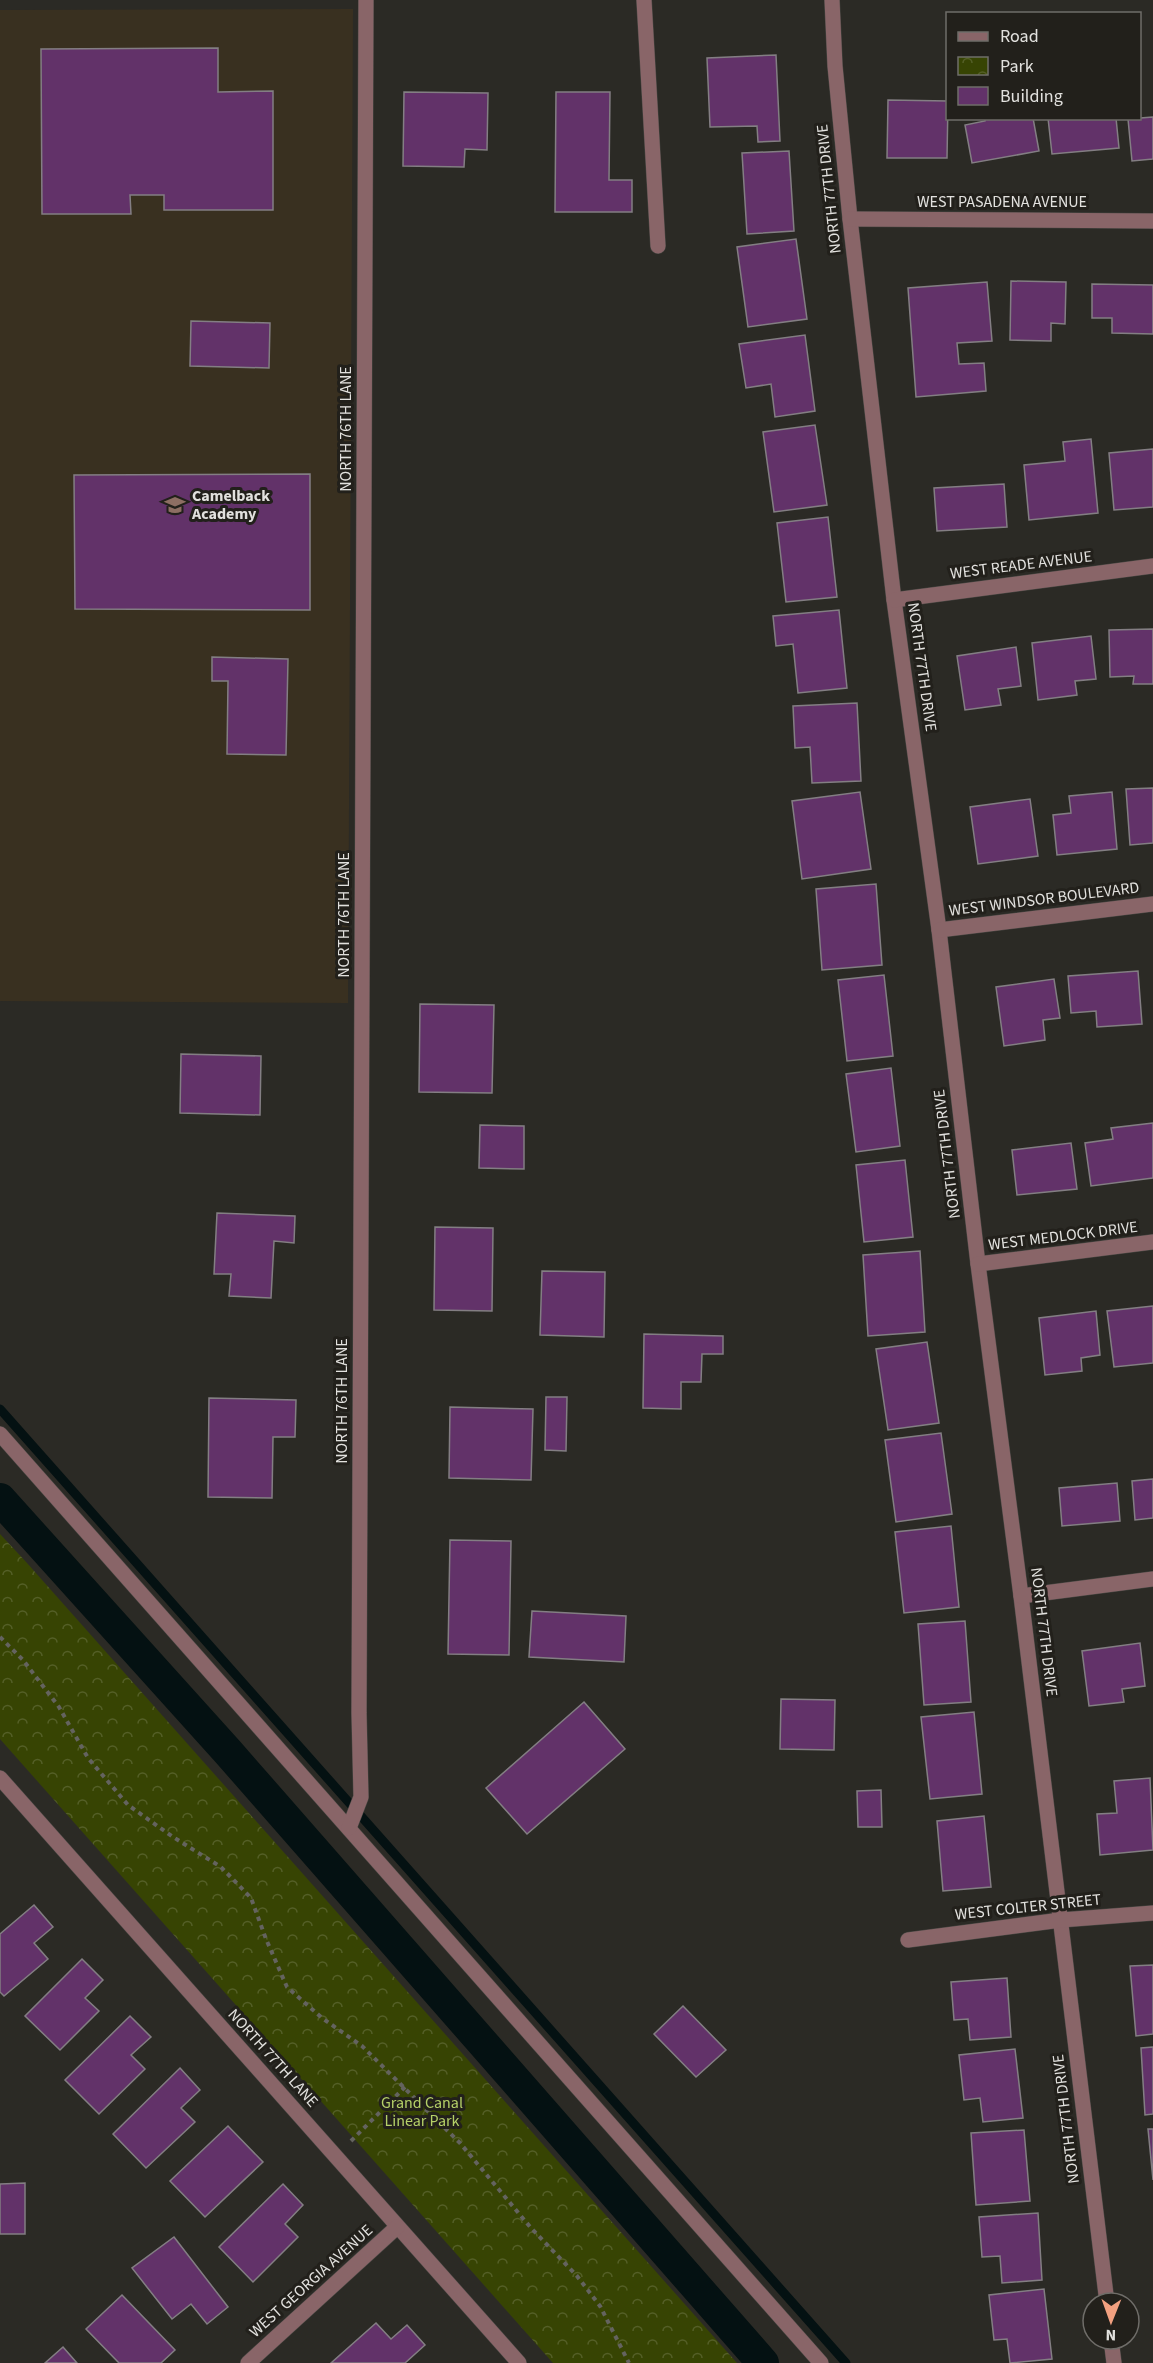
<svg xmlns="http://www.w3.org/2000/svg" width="1153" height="2363" viewBox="0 0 1153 2363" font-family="'Source Sans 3',sans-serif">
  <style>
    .education { fill: #393020 }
    .park { fill: url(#park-crowns) }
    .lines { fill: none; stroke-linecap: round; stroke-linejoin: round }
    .stream { stroke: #041112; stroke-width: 9 }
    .canal { stroke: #041112; stroke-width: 32 }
    .building { fill: #623269; stroke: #837e83; stroke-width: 1.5 }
    .minor-casing { stroke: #484743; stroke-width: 16 }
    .path { stroke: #64635f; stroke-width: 4; stroke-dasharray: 4.5 4.5; stroke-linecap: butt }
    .minor { stroke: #896568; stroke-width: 15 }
    .labels { text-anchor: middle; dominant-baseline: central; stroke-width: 6; stroke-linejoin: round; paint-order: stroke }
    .street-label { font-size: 16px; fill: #e2e1de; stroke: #22201b }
    .poi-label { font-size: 16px; font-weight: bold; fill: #e2e1de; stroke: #22201b; text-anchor: start }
    .park-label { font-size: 16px; fill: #b5d068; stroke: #22201b }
  </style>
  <defs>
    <pattern id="park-crowns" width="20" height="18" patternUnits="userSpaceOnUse" patternTransform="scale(1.5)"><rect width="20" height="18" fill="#374403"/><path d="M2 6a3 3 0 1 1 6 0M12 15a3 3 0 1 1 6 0" fill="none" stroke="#545f27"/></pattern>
  </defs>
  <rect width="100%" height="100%" fill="#2b2a25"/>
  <!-- education -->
  <path class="education" d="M353,9L348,1003L0,1001V10Z"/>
  <!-- park -->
  <path class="park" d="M0,1534L27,1563L737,2363H553L0,1739Z"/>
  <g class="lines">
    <!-- stream -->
    <path class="stream" d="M0,1409L846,2363"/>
    <!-- canal -->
    <path class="canal" d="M0,1499L228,1752L763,2363"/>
  </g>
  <!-- building -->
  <g class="building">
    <path d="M218,48V92L273,91V210H164V195H130L131,214H42L41,49Z"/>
    <path d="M776,55L780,141L758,142L757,126L710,127L707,58Z"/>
    <path d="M404,92L488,93L487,150L465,149L464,167L403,166Z"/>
    <path d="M556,92H610L609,180H632V212H555Z"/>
    <path d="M888,100L948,101L947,158H887Z"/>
    <path d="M1153,117V159L1132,161L1128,119Z"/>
    <path d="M985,118H1033L1039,151L972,163L965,125L985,121Z"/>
    <path d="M1048,118H1116L1119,148L1052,154Z"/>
    <path d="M789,151L794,231L747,234L742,153Z"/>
    <path d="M796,239L807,319L748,327L737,247Z"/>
    <path d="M1011,281L1066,282L1065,324L1051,323V341L1010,340Z"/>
    <path d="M987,282L992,341L957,343L959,364L984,363L986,391L916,397L908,288Z"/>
    <path d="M1092,284L1153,285V334L1112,333V318H1092Z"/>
    <path d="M191,321L270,323L269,368L190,366Z"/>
    <path d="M805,335L815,411L775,417L771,384L746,388L739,344Z"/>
    <path d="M815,425L827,505L774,512L763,432Z"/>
    <path d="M1091,439L1098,513L1029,520L1024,465L1065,461L1063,442Z"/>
    <path d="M1153,449V507L1114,510L1109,453Z"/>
    <path d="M310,474V610L75,609L74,475Z"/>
    <path d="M1004,484L1007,527L937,531L934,488Z"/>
    <path d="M828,517L837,597L786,602L777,523Z"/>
    <path d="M839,610L847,688L798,693L793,644L776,646L773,616Z"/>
    <path d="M1153,629V684H1133L1134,676L1110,677L1109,630Z"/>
    <path d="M1091,636L1096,679L1075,681L1077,695L1038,700L1032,643Z"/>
    <path d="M1016,647L1021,686L998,689L1001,705L965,710L957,656Z"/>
    <path d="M212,657L288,659L286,755L227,754L228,681H212Z"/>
    <path d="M857,703L861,781L812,783L810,747L795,748L793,706Z"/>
    <path d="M1153,788V843L1130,845L1126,789Z"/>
    <path d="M860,792L871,869L802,879L792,801Z"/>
    <path d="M1112,792L1117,849L1057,855L1053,815L1071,813L1069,796Z"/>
    <path d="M1030,799L1038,856L978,864L970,807Z"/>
    <path d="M876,884L882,965L822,970L816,889Z"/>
    <path d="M1138,971L1142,1024L1097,1027L1096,1011L1071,1013L1068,976Z"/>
    <path d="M884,975L893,1056L847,1061L838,980Z"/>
    <path d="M1054,979L1060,1018L1043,1020L1045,1040L1004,1046L996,987Z"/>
    <path d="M420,1004L494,1005L492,1093L419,1092Z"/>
    <path d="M181,1054L261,1056L260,1115L180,1113Z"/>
    <path d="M891,1068L900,1146L856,1152L846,1074Z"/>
    <path d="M1153,1123V1178L1091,1186L1085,1143L1113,1139L1111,1128Z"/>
    <path d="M480,1125L524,1126V1169L479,1168Z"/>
    <path d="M1071,1143L1077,1189L1017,1195L1012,1150Z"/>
    <path d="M905,1160L913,1237L864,1242L856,1165Z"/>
    <path d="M217,1213L295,1216L294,1243L274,1241L271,1298L229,1296L231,1274H214Z"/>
    <path d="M435,1227L493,1228L492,1311L434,1310Z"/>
    <path d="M920,1251L925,1332L868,1336L863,1255Z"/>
    <path d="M542,1271L605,1272L604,1337L540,1335Z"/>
    <path d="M1153,1306V1363L1114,1367L1107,1311Z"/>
    <path d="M1096,1311L1100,1355L1081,1358L1082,1371L1045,1375L1039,1318Z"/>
    <path d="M644,1334L723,1336V1354H702L701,1382H681V1409L643,1408Z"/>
    <path d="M927,1342L939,1423L888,1430L876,1349Z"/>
    <path d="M546,1397H567L566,1451L545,1450Z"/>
    <path d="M209,1398L296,1400L295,1437H273L272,1498L208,1497Z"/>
    <path d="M450,1407L533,1409L531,1480L449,1478Z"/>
    <path d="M941,1433L952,1514L896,1522L885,1440Z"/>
    <path d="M1153,1479V1518L1135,1520L1132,1481Z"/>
    <path d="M1117,1483L1120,1521L1062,1526L1059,1488Z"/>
    <path d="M951,1526L959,1607L904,1613L895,1532Z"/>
    <path d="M450,1540L511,1541L509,1655L448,1654Z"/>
    <path d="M532,1611L626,1616L624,1662L529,1657Z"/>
    <path d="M965,1621L971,1702L924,1705L918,1624Z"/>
    <path d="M1140,1643L1145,1686L1122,1689L1124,1702L1089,1706L1082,1651Z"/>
    <path d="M781,1699L835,1700L834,1750L780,1749Z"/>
    <path d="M584,1702L625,1749L527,1834L486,1788Z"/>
    <path d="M974,1712L982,1794L930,1799L921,1717Z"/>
    <path d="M1150,1778L1153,1850L1100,1855L1097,1814L1117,1813L1114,1781Z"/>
    <path d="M881,1790L882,1827H858L857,1791Z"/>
    <path d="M984,1816L991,1887L943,1891L937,1821Z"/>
    <path d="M34,1905L53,1927L34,1943L48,1959L4,1996L0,1992V1934Z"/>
    <path d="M82,1959L103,1980L85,1998L99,2011L60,2050L25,2016Z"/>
    <path d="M1153,1965V2034L1136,2036L1130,1966Z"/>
    <path d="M1007,1978L1011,2037L970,2040L968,2019L954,2020L951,1982Z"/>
    <path d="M683,2006L726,2050L696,2077L654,2034Z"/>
    <path d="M130,2016L151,2037L131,2055L145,2069L99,2114L65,2080Z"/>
    <path d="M1153,2047V2114L1145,2115L1141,2048Z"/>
    <path d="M1015,2049L1023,2118L983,2122L980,2098L964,2100L959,2055Z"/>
    <path d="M180,2068L200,2090L181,2108L195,2122L146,2168L113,2134Z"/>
    <path d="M228,2126L263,2162L205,2217L170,2181Z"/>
    <path d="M1148,2129H1153V2180Z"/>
    <path d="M1024,2130L1030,2201L976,2205L971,2133Z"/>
    <path d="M25,2183V2234H0V2184Z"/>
    <path d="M283,2184L303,2205L285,2224L298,2237L253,2282L219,2247Z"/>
    <path d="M1038,2213L1042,2280L1002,2283L1000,2256L982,2257L979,2217Z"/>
    <path d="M174,2237L228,2307L207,2324L191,2304L172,2319L132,2268Z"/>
    <path d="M1044,2289L1052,2359L1010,2363L1007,2339L994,2340L989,2295Z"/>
    <path d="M122,2295L175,2350L161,2363H119L86,2329Z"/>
    <path d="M376,2323L391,2339L407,2325L425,2345L405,2363H331Z"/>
    <path d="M63,2347L77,2363H45Z"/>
  </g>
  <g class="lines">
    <!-- minor casing -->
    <g class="minor-casing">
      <g id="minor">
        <path d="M644,0L658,246"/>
        <path d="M832,0L835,66L850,219L894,600L939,930L978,1264L1021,1596L1107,2303"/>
        <path d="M850,219L1153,221"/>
        <path d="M894,600L1153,566"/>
        <path d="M939,930L1153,904"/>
        <path d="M978,1264L1153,1242"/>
        <path d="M0,1434L821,2363"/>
        <path d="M1021,1596L1153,1579"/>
        <path d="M0,1778L519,2363"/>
        <path d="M349,1828L361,1797L359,1713L366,0"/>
        <path d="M908,1940L1061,1920L1153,1913"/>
        <path d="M1111,2339L1114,2363"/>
        <path d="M248,2363L397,2227"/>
      </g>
    </g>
    <!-- path -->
    <g class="path">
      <path d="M0,1637L23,1660L59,1707L88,1758L128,1805L173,1837L221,1867L251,1898L266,1939L287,1987L322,2018L362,2046L460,2143L531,2228L577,2276L600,2306L629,2363"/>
      <path d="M351,2141L405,2087"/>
    </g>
    <!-- minor -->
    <use href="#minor" class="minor"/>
  </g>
  <!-- icons -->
  <defs>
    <g id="school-bare" transform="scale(1.62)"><path d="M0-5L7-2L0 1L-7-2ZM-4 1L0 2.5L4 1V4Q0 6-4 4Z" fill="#8d6e63" stroke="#22201b" stroke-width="2.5" paint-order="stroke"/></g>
  </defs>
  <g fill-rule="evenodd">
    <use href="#school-bare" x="175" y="505"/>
  </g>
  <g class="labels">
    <!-- street labels -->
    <g class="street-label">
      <text transform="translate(829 189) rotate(-96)">NORTH 77TH DRIVE</text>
      <text x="1002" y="202">WEST PASADENA AVENUE</text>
      <text transform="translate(346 429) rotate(-90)">NORTH 76TH LANE</text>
      <text transform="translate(1021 565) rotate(-7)">WEST READE AVENUE</text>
      <text transform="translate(922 667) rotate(82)">NORTH 77TH DRIVE</text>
      <text transform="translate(1044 899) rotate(-7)">WEST WINDSOR BOULEVARD</text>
      <text transform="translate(344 915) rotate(-90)">NORTH 76TH LANE</text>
      <text transform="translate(947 1154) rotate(-97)">NORTH 77TH DRIVE</text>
      <text transform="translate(1063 1236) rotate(-7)">WEST MEDLOCK DRIVE</text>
      <text transform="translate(342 1401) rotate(-90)">NORTH 76TH LANE</text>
      <text transform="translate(1044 1632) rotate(83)">NORTH 77TH DRIVE</text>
      <text transform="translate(1028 1907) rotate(-6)">WEST COLTER STREET</text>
      <text transform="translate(273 2058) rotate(48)">NORTH 77TH LANE</text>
      <text transform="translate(1066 2119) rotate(-97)">NORTH 77TH DRIVE</text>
      <text transform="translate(311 2281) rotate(-42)">WEST GEORGIA AVENUE</text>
    </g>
    <!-- poi labels -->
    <g class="poi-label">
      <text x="192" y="496">Camelback<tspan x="192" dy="18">Academy</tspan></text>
    </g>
    <!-- park labels -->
    <g class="park-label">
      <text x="422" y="2103">Grand Canal<tspan x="422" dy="18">Linear Park</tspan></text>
    </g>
  </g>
  <!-- legend -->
  <rect x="946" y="12" width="195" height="108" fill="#22201b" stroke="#6f6d69" stroke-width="1.5"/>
  <rect x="958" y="32" width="30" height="9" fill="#896568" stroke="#6f6d69" stroke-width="1.5"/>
  <text x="1000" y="42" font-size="18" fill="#e2e1de">Road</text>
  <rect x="958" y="57" width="30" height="18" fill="url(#park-crowns)" stroke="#6f6d69" stroke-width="1.5"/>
  <text x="1000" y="72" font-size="18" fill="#e2e1de">Park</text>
  <rect x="958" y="87" width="30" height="18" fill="#623269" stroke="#6f6d69" stroke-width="1.5"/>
  <text x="1000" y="102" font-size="18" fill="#e2e1de">Building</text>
  <!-- north arrow -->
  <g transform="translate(1111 2321) rotate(181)"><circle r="28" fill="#22201b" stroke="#6f6d69" stroke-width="1.5"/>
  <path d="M0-4.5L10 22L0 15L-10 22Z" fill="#f2a080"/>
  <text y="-9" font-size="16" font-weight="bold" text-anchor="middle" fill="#e2e1de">N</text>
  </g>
</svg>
